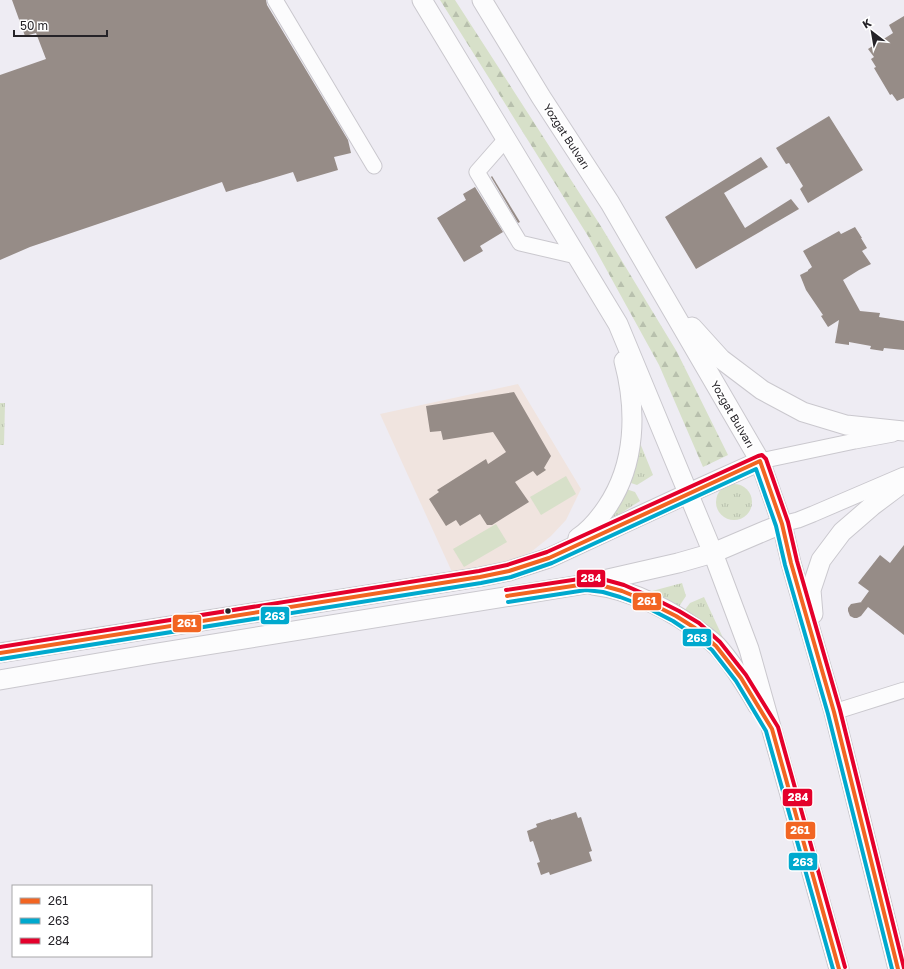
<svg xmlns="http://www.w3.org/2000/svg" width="904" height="969" viewBox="0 0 904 969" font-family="'Golos Text',sans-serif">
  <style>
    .education { fill: #f0e4df }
    .grass { fill: url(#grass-tufts) }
    .forest { fill: url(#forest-firs) }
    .pitch { fill: #d7e0c9 }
    .building { fill: #968c87 }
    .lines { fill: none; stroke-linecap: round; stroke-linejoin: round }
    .minor-casing { stroke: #cac8ce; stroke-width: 17 }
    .major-casing { stroke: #cac8ce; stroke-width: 21 }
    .minor { stroke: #fcfcfd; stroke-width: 15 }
    .major { stroke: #fcfcfd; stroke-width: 19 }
    .bus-1-casing { stroke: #fff; stroke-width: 7 }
    .bus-2-casing { stroke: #fff; stroke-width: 7 }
    .bus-3-casing { stroke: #fff; stroke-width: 7 }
    .bus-1 { stroke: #f26522; stroke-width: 4 }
    .bus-2 { stroke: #00a9ce; stroke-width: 4 }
    .bus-3 { stroke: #e4002b; stroke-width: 4 }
    .bus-dot { fill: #252328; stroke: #fff; stroke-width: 1.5 }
    .labels { text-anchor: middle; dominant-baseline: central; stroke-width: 4; stroke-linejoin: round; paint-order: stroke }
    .street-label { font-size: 11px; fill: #252328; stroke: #fff }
    .line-badge { stroke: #fff; stroke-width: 1.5 }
    .badge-label { font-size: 11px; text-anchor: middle; font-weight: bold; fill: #fff }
  </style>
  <defs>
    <pattern id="grass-tufts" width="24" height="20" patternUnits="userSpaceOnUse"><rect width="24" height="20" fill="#d7e0c9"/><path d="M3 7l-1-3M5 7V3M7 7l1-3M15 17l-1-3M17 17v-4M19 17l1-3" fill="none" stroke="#b8c0ad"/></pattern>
    <pattern id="forest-firs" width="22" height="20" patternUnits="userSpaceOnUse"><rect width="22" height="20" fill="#d7e0c9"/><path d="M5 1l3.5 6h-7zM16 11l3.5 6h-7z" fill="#b8c0ad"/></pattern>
  </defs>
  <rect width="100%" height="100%" fill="#eeecf3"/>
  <!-- education -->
  <path class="education" d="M518,384L581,489L566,520L551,536L531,552L514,560L452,572L380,414Z"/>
  <!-- grass -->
  <g class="grass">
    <path d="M0,403H5L4,445H0Z"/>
    <path d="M638,438L653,475L637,485L628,482Z"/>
    <circle cx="734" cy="502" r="18"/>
    <path d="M626,489L635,492L640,501L601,526Z"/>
    <path d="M682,583L686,596L678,608L641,594Z"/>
    <path d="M704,597L724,640L684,611L690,603Z"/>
  </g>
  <!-- forest -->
  <path class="forest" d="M440,0H455L602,228L677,352L728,455L703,467L659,365L588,236Z"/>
  <!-- pitch -->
  <g class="pitch">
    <path d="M566,476L576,494L541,515L530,497Z"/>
    <path d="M496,524L507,542L464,567L453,549Z"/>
  </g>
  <!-- building -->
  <g class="building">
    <path d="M12,0H266L267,5L348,140L351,153L334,157L338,170L297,182L293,172L226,192L222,182L30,247L0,260V75L46,59L36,33L25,36Z"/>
    <path d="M904,16V98L897,101L892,94L890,95L874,68L876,67L871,59L874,57L868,49L893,33L889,25Z"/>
    <path d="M829,116L863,170L808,203L800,189L803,186L789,163L786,164L776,148Z"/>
    <path d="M761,157L768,167L724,193L745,228L791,199L799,209L696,269L665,217L687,203Z"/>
    <path d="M492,176L520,222L518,223L491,177Z"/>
    <path d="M475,187L503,232L480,246L483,251L464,262L437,218L466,200L463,194Z"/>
    <path d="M855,227L862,238H861L867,248L862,251L871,264L859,270L843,280L860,311L880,313L879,317L904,321V350L884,348L883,351L870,349L871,346L849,342V345L835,343L839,320L828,327L821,316L823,315L806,290L800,275L808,271V270L812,267L803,251L839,231L841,234Z"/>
    <path d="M514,392L551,456L544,468L546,470L537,476L533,471L515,482L529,502L492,525H487L480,514L460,526L456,520L446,526L429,499L439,492L437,490L486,459L488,464L506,452L493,432L443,440L441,431L430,432L426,406Z"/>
    <path d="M904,545V635L868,607L861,616L857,618H854L850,616L848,611V608L851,604L862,602H861L869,591L858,583L880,555L890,563Z"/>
    <path d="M576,812L578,818L581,817L592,851L589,852L592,861L550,875L549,872L541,875L537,863L540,862L533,841L530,842L527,831L537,827L536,824L551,819V820Z"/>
  </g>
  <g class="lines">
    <!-- minor casing -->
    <g class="minor-casing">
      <g id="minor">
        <path d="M275,0L374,166"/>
        <path d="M506,139L477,172L520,243L576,256"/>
        <path d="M760,461L855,441L893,434"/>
        <path d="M782,524L798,520L813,514L904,475"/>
        <path d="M834,712L904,690"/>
      </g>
    </g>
    <!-- major casing -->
    <g class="major-casing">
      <g id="major">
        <path d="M422,0L618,324L713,553L749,649L839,969"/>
        <path d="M482,0L541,97L610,203L760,461L782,524L791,563L834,712L898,969"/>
        <path d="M692,327L721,359L762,390L803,412L846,425L904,431"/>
        <path d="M578,538C590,530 599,519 607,507C636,464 637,410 624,361"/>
        <path d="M593,585C633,590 674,611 705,636C709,639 713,642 717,646C733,664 746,685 758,706"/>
        <path d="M813,614L811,590L821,560L842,532L872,506L904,482"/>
        <path d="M0,653L480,577L509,571L549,558L689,493L760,461"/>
        <path d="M0,680L151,654L586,584L678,563L713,553L767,530L782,524"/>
      </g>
    </g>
    <!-- minor -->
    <use href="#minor" class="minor"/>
    <!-- major -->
    <use href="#major" class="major"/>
    <!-- bus-1 casing -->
    <g class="bus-1-casing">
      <g id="bus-1">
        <path d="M507,596L586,584L604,586L622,591L646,601L676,616L695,628L716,646L741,678L772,729L839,969"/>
        <path d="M0,653L480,577L509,571L549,558L760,461L782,524L791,563L834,712L898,969"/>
      </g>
    </g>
    <!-- bus-2 casing -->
    <g class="bus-2-casing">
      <g id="bus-2">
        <path d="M508,602L586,590L603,592L620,597L644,606L673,621L691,633L712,650L736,681L766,731L833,969"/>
        <path d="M1,659L481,583L511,577L552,563L756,469L776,526L785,565L828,714L892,969"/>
      </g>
    </g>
    <!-- bus-3 casing -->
    <g class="bus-3-casing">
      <g id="bus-3">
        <path d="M506,590L586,578L606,580L624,585L649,596L679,611L699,623L720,642L746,675L778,727L845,967"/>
        <path d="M0,647L479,571L507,565L547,552L758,456L762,455L766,459L788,522L797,561L840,710L904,968"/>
      </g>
    </g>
    <!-- bus-1 -->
    <use href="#bus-1" class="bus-1"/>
    <!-- bus-2 -->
    <use href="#bus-2" class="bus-2"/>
    <!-- bus-3 -->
    <use href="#bus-3" class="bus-3"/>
  </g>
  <!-- markers -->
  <circle class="bus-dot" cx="228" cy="611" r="3.5"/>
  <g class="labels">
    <!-- street labels -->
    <g class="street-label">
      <text transform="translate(567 136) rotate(57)">Yozgat Bulvarı</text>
      <text transform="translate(733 414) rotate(60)">Yozgat Bulvarı</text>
    </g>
  </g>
  <g class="line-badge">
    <rect x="576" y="569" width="30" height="19" rx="4" fill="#e4002b"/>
    <rect x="632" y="592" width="30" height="19" rx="4" fill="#f26522"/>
    <rect x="260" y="606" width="30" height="19" rx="4" fill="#00a9ce"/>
    <rect x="172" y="614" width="30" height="19" rx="4" fill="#f26522"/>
    <rect x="682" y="628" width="30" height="19" rx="4" fill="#00a9ce"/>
    <rect x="782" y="788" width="31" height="19" rx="4" fill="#e4002b"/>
    <rect x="785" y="821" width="31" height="19" rx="4" fill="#f26522"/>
    <rect x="788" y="852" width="30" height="19" rx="4" fill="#00a9ce"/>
  </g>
  <g class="badge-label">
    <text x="591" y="582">284</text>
    <text x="647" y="605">261</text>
    <text x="275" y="620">263</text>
    <text x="187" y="627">261</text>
    <text x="697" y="642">263</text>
    <text x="798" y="801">284</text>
    <text x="800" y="834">261</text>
    <text x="803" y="866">263</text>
  </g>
  <!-- legend -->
  <rect x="12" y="885" width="140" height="72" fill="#ffffff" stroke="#a8a7a9"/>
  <rect x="20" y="898" width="20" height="6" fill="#f26522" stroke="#a8a7a9"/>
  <text x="48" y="905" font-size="12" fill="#252328">261</text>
  <rect x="20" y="918" width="20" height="6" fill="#00a9ce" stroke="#a8a7a9"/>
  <text x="48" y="925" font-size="12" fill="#252328">263</text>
  <rect x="20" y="938" width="20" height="6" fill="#e4002b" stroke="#a8a7a9"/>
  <text x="48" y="945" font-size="12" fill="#252328">284</text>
  <!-- north arrow -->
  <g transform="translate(872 32) rotate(329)" stroke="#ffffff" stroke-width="3" paint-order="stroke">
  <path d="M0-3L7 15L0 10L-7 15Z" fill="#252328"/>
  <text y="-6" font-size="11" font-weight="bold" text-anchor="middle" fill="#252328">K</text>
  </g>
  <!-- scale -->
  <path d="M14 30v6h93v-6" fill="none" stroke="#252328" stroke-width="2"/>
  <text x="20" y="30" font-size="12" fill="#252328" stroke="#ffffff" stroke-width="3" paint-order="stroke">50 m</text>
</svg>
